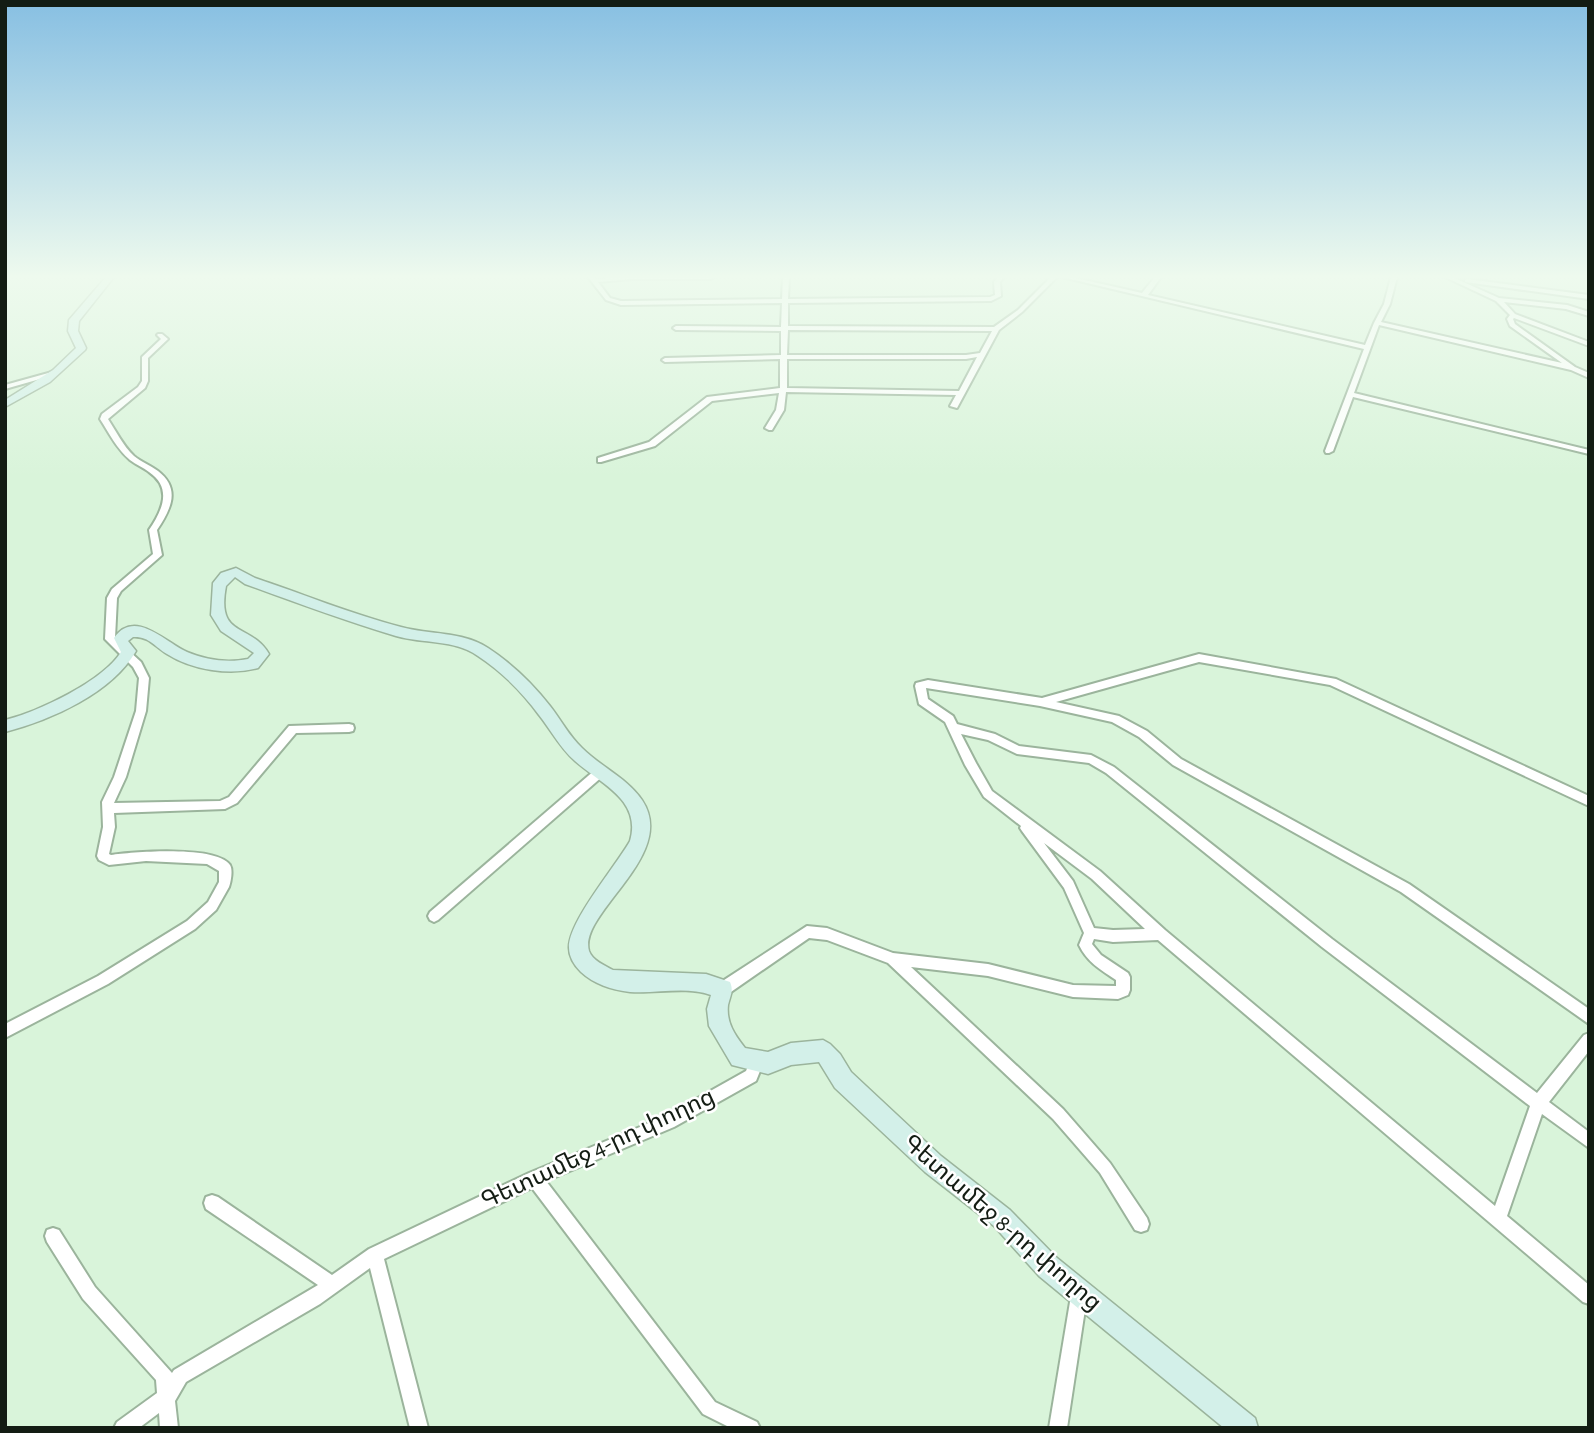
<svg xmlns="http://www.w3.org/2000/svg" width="1594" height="1433" viewBox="0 0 1594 1433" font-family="'Alegreya Sans','Noto Sans Armenian',sans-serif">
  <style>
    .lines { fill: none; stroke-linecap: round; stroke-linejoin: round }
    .street-casing { stroke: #9bb49c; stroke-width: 4 }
    .secondary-casing { stroke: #9bb49c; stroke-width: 3 }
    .street { fill: #fff; fill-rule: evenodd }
    .secondary { fill: #d3f0e9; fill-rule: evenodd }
    .labels { text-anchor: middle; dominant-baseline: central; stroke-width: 5; stroke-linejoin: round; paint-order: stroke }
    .near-street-label { font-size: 24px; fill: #131c13; stroke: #fff }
  </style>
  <rect width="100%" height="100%" fill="#d9f4da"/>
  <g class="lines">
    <!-- street casing -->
    <g class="street-casing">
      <g id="street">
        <path d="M588,277H594L596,279L620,277H714L711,279H632L598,282L610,298L621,301L782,299L783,277H789L788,299L990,297L995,295L994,282L998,277H1004L1000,282L1001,296L991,301L788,303V326L994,327L1018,310L1051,277H1057L1022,312L999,330L957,408L950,406L956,395L786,392L784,410L772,430H769L765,428L776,410L779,393L712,401L655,446L601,462H598V458L649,442L707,397L780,388V359L665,362L662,360L665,358L781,355V331L676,330L673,328L676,326L781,327L782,303L621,305L606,300ZM788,330H789L992,331L980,353L966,355H787ZM977,357L959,391L787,388V359H966Z"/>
        <path d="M1062,277H1071L1142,293L1155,277H1161L1148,295L1365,345L1374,323L1384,304L1391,277H1397L1390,304L1381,322L1562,363L1510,326L1507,319L1510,315L1496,301L1445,277H1452L1499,298L1567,305L1589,312V316L1566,309L1504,302L1515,314L1589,342V346L1514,318L1513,319L1515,324L1575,367L1589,373V378L1571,370L1379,325L1354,393L1589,450V454L1353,397L1333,451L1329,453H1326L1325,451L1364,349Z"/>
        <path d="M1467,279L1589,295V299L1465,282V280Z"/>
        <path d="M158,334H162L168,339L148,358V381L145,388L108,419C116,431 123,446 134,456C141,462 150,465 158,471C181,489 171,509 157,530L162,555L121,591L117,598L115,638L141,662L149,678L146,711L126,777L114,803L220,801L229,797L289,726L349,724L353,725L354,728L353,731L349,732L296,733L237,803L225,809L114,813L115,827L109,854L111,855C133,852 216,845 230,865C233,870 231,881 229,887L216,910L195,929L108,984L5,1038V1024L98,976L187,921L208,902L219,882V871L207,864L146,861L109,865L99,860L97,856L103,827L102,802L114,777L136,711L139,678L133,667L105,639L107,598L112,589L153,554L149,530C162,511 173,488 149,472C143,467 136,465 130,460C117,449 109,433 100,419L102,414L138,387L142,381V357L161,339L157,335Z"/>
        <path d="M52,372L55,374L54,375L5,389V385Z"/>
        <path d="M1199,654L1336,679L1589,796V806L1330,685L1199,662L1056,702L1119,716L1147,731L1181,759L1409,884L1589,1009V1024L1401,892L1173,765L1139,737L1112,722L1040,706L926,688L928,699L953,716L957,724L995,734L1019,746L1091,755L1114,767L1332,939L1537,1093L1584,1035L1589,1033V1051L1549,1102L1589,1132V1148L1542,1114L1507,1216L1589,1285V1304L1583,1302L1158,940L1113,942L1094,939L1092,944L1101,955L1128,973L1130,977V990L1128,995L1118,999L1073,997L988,976L911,967L1063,1109L1110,1163L1147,1218L1149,1224L1147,1230L1141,1232L1135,1230L1100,1173L1053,1119L888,963L827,940L809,938L728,994L723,995L718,994L716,989L718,984L807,926L827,928L893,953L988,964L1073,985L1116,986V980C1101,970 1087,962 1079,945L1084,933L1064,888L1022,831L1020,828L1021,826L984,797L965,765L945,722L919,704L915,686L916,683L928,680L1042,698ZM961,734L988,740L1017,754L1089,763L1106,773L1322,947L1530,1106L1495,1206L1165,930L1100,871L992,791L976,763ZM1044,843L1092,879L1145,929L1113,930L1094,928L1073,881Z"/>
        <path d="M599,769L603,770L605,773L603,776L438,920L434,922L430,920L428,916L430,912L595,770Z"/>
        <path d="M757,1054L762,1056L764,1061L756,1081L674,1127L546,1181L715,1402L757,1422L760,1428H731L703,1414L532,1188L384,1259L428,1428H410L370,1268L320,1304L186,1382L175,1401L178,1428H160L159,1413L139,1428H114L117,1422L157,1393L156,1380L83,1299L47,1242L45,1236L47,1230L53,1228L59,1230L95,1287L172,1373L174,1370L318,1285L206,1209L204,1203L206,1197L212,1195L218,1197L332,1275L369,1249L529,1173L664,1117L746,1071L752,1056Z"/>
        <path d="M1079,1288L1085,1290L1087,1296L1067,1428H1049L1071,1296L1073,1290Z"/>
      </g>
    </g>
    <!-- secondary casing -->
    <g class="secondary-casing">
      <g id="secondary">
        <path d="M106,277H114L79,321L78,331L86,348L85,350L50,382L5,407V400L53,370L76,348L68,331L69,320Z"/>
        <path d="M236,568L255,578C303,594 351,614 401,627C430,635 462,631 488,648C511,663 533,684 550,706C561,720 569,736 582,748C601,767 627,778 642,800C679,855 578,913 589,951C592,960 605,966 613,970L706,974L730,982C734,991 730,996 728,1005C726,1023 735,1035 745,1048L768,1052L791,1043L823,1040L830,1044L840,1054L851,1072L941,1156L1010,1210L1057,1258L1255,1418L1258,1428H1224L1039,1276L994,1226L925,1172L835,1088L819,1062L791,1065L768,1074L732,1065L709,1026L707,1009L711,995C685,986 657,994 630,992C612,990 594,984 581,972C575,966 569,957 569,948C568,922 616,866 630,841C642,800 601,784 575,761C560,748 551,730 539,715C523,693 501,671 478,656C454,639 423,644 396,636C345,621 295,602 245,584L235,577L226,586C216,639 250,622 269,654L258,668C230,676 192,670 167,654C155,647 149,636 133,637L128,641L136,651C112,693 51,720 5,732V720C38,712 103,681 121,652L114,638C135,608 166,643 187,652C206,660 228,663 248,659L254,653L221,631L211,615L213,583L221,573Z"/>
      </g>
    </g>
    <!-- street -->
    <use href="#street" class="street"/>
    <!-- secondary -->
    <use href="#secondary" class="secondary"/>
  </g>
  <!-- sky -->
  <linearGradient id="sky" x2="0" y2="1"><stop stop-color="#87bfe2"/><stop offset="0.58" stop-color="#eefaee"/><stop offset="1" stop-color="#eefaee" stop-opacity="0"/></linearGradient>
  <rect width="1594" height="477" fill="url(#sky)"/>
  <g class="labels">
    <!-- near-street labels -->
    <g class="near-street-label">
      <text transform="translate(598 1149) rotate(-25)">Գետամեջ 4-րդ փողոց</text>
      <text transform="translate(1002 1223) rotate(41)">Գետամեջ 8-րդ փողոց</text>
    </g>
  </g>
  <!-- border -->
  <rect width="1594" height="1433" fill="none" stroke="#131c13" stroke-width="14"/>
</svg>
